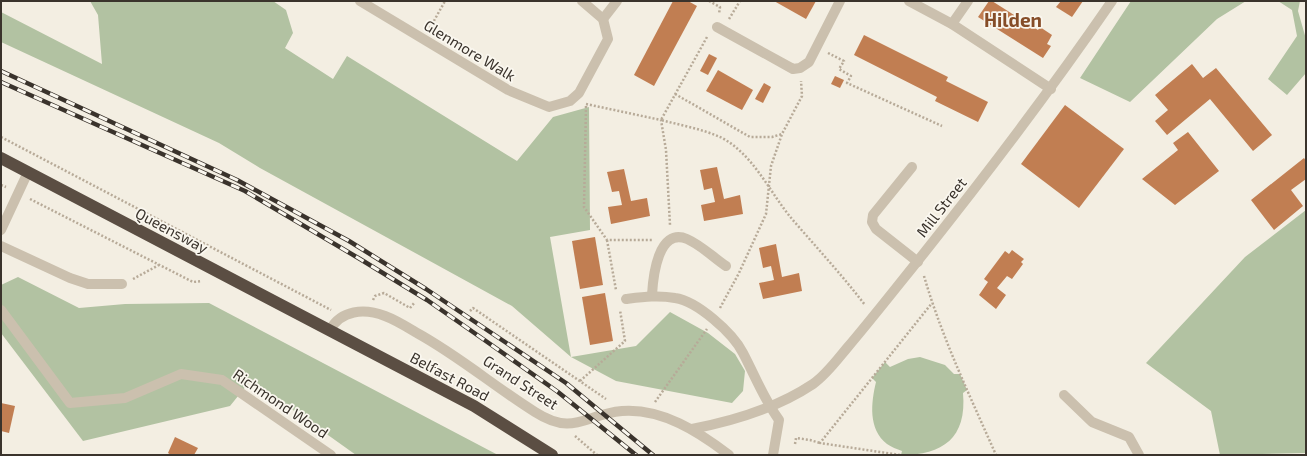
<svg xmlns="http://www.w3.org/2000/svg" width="1307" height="456" viewBox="0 0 1307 456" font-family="'Exo 2',sans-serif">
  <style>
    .green { fill: #b2c2a2 }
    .building { fill: #c17e52 }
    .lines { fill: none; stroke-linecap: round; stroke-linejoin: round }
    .path { stroke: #b7aa98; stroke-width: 2.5; stroke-dasharray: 2 2; stroke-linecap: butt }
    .minor { stroke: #cbc0ae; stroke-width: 10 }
    .highway { stroke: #5b4e43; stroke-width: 12 }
    .rail-casing { stroke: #3a332c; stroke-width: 4.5 }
    .rail { stroke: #faf7ef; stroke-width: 3; stroke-dasharray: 9; stroke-linecap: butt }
    .labels { text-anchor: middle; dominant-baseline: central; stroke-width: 3.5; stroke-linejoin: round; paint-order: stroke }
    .street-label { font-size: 15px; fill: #3a332c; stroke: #faf7ef }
    .district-label { font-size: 19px; font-weight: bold; fill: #864d28; stroke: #faf7ef }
  </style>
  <rect width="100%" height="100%" fill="#f3eee2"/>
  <!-- green -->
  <g class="green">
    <path d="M90,1H273L286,10L293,33L285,48L333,79L347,56L517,161L553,117L589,107L590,230L550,237L571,357L636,346L670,312L708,333L735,354L745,371L743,391L732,403L616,381L571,357L512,306L260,168L219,143L1,42V12L102,64L98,15Z"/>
    <path d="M1131,1H1246L1217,19L1130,102L1080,78Z"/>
    <path d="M1278,1H1300L1298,11L1306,39V73L1287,95L1268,79L1297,36L1292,10Z"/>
    <path d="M1306,210V453L1220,455L1211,411L1146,363L1245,257Z"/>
    <path d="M18,277L79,308L125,304L209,303L498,455H356L251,380L230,406L83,441L1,333V285Z"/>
    <path d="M920,357L945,365L954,374H960L967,390L963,393C967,438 943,455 901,455L902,451C897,449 891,447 887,444C868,429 871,403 876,382L872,378L885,362L890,367L908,359Z"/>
  </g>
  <!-- building -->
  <g class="building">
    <path d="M673,1H688L697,6L654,86L634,75Z"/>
    <path d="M774,1H816L806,19Z"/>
    <path d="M989,1H992L1038,30L1040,27L1052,35L1047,44L1051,46L1043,58L978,17Z"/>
    <path d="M1061,1H1083L1072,17L1056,7Z"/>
    <path d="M864,35L948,77L946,81L988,102L978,122L935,101L937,97L854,55Z"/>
    <path d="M709,54L717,58L708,75L700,71Z"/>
    <path d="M1192,64L1203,78L1216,68L1272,135L1253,151L1210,99L1167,135L1155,121L1168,110L1155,95Z"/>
    <path d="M718,70L753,90L742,110L706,91Z"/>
    <path d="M835,76L844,80L840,88L831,84Z"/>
    <path d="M764,83L771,87L763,103L755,99Z"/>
    <path d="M1065,105L1124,149L1079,208L1021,164Z"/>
    <path d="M1188,132L1219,171L1175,205L1142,179L1178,150L1173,143Z"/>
    <path d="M1304,158L1306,161V179L1291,190L1303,206L1274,230L1251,200Z"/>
    <path d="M717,167L724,199L740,195L743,214L704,221L701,205L715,202L712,188L704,190L700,170Z"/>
    <path d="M624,169L631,201L647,198L650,216L611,224L608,207L622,205L619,191L612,192L607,172Z"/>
    <path d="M595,237L603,285L580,289L572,241Z"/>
    <path d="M776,244L782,277L799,273L802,291L763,299L759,283L774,280L771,266L763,268L759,248Z"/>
    <path d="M1012,250L1024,259L1021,262L1023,264L1012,279L1007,276L997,288L1006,295L996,309L979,295L988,282L984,279L1005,251L1009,254Z"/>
    <path d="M605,293L613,341L590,345L582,297Z"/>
    <path d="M1,403L15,406L9,433L1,431Z"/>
    <path d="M175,437L198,448L194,455H171L168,453Z"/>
  </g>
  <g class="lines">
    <!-- path -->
    <g class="path">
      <path d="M709,1L720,7L719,14"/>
      <path d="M729,19L740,1"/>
      <path d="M430,28L445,1"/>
      <path d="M707,37L661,120C680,125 702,129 720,137C753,153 770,193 792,219C817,248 842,275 865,305"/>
      <path d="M828,53L844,61L839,69L851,76L847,83L942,126"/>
      <path d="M675,94L750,137H772L782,134"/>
      <path d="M586,104L661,120L666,150L670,225"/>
      <path d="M586,106L584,207L607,240H653"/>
      <path d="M1,137L331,310"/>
      <path d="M1,185L6,187"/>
      <path d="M30,199L193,282L202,281"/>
      <path d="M607,240L616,290"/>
      <path d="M924,276C942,338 970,396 996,455"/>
      <path d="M133,279L159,265"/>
      <path d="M373,300L375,296L384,293L410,308L415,302"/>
      <path d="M720,308L739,273L766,214L771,166L782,134L802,96L801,81"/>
      <path d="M470,311L473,308L606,399"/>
      <path d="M580,381L625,341L620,310"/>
      <path d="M655,402L707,329"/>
      <path d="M575,436L597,455"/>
      <path d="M795,444L796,438L810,440L820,443"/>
      <path d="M900,455L820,443L932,303"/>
    </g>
    <!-- minor -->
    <g class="minor">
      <path d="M360,1L508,90L549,107L570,101L579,93L608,39L603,19L582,1"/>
      <path d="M909,1L952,24L1051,89"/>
      <path d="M603,19L617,1"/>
      <path d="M952,24L968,1"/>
      <path d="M717,27L793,69L800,68L809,62L840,1"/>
      <path d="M912,167L873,215L872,222L876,229L918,262"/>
      <path d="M1,230L28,172"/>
      <path d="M1,246L70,278L88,284H122"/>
      <path d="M652,295C653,277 658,227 687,239C701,245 714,258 726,266"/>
      <path d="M626,299C643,297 658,295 675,298C697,301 733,333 743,353C755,376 764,399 779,420L773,455"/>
      <path d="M1,310L70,403L125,398L181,374L222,380L331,455"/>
      <path d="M330,330C341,310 364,308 385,316C396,320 407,327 417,333C459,356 495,387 535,412C574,437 585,414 622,411C662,408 699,432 729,455"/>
      <path d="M1064,395L1092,422L1129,437L1139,455"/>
      <path d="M692,429C734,421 777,408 813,384C826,375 837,360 847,348C864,328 880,308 896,288C971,195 1044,100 1112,1"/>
    </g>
    <!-- highway -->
    <path class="highway" d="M1,158L474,406L552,455"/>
    <!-- rail casing -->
    <g class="rail-casing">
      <g id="rail">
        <path d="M1,71L237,180L349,241L426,289L566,383L653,455"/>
        <path d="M1,82L245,191L360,259L427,300L483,339L558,392L636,455"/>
      </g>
    </g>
    <!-- rail -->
    <use href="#rail" class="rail"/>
  </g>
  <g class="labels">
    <!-- street labels -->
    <g class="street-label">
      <text transform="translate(470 50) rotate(31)">Glenmore Walk</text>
      <text transform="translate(941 207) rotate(-52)">Mill Street</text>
      <text transform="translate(172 230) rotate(28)">Queensway</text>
      <text transform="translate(450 376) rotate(28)">Belfast Road</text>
      <text transform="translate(521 382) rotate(33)">Grand Street</text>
      <text transform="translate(281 403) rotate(34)">Richmond Wood</text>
    </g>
    <!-- district labels -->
    <g class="district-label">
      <text x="1013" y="19">Hilden</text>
    </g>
  </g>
  <!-- border -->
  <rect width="1307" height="456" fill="none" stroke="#3a332c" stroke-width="4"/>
</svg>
